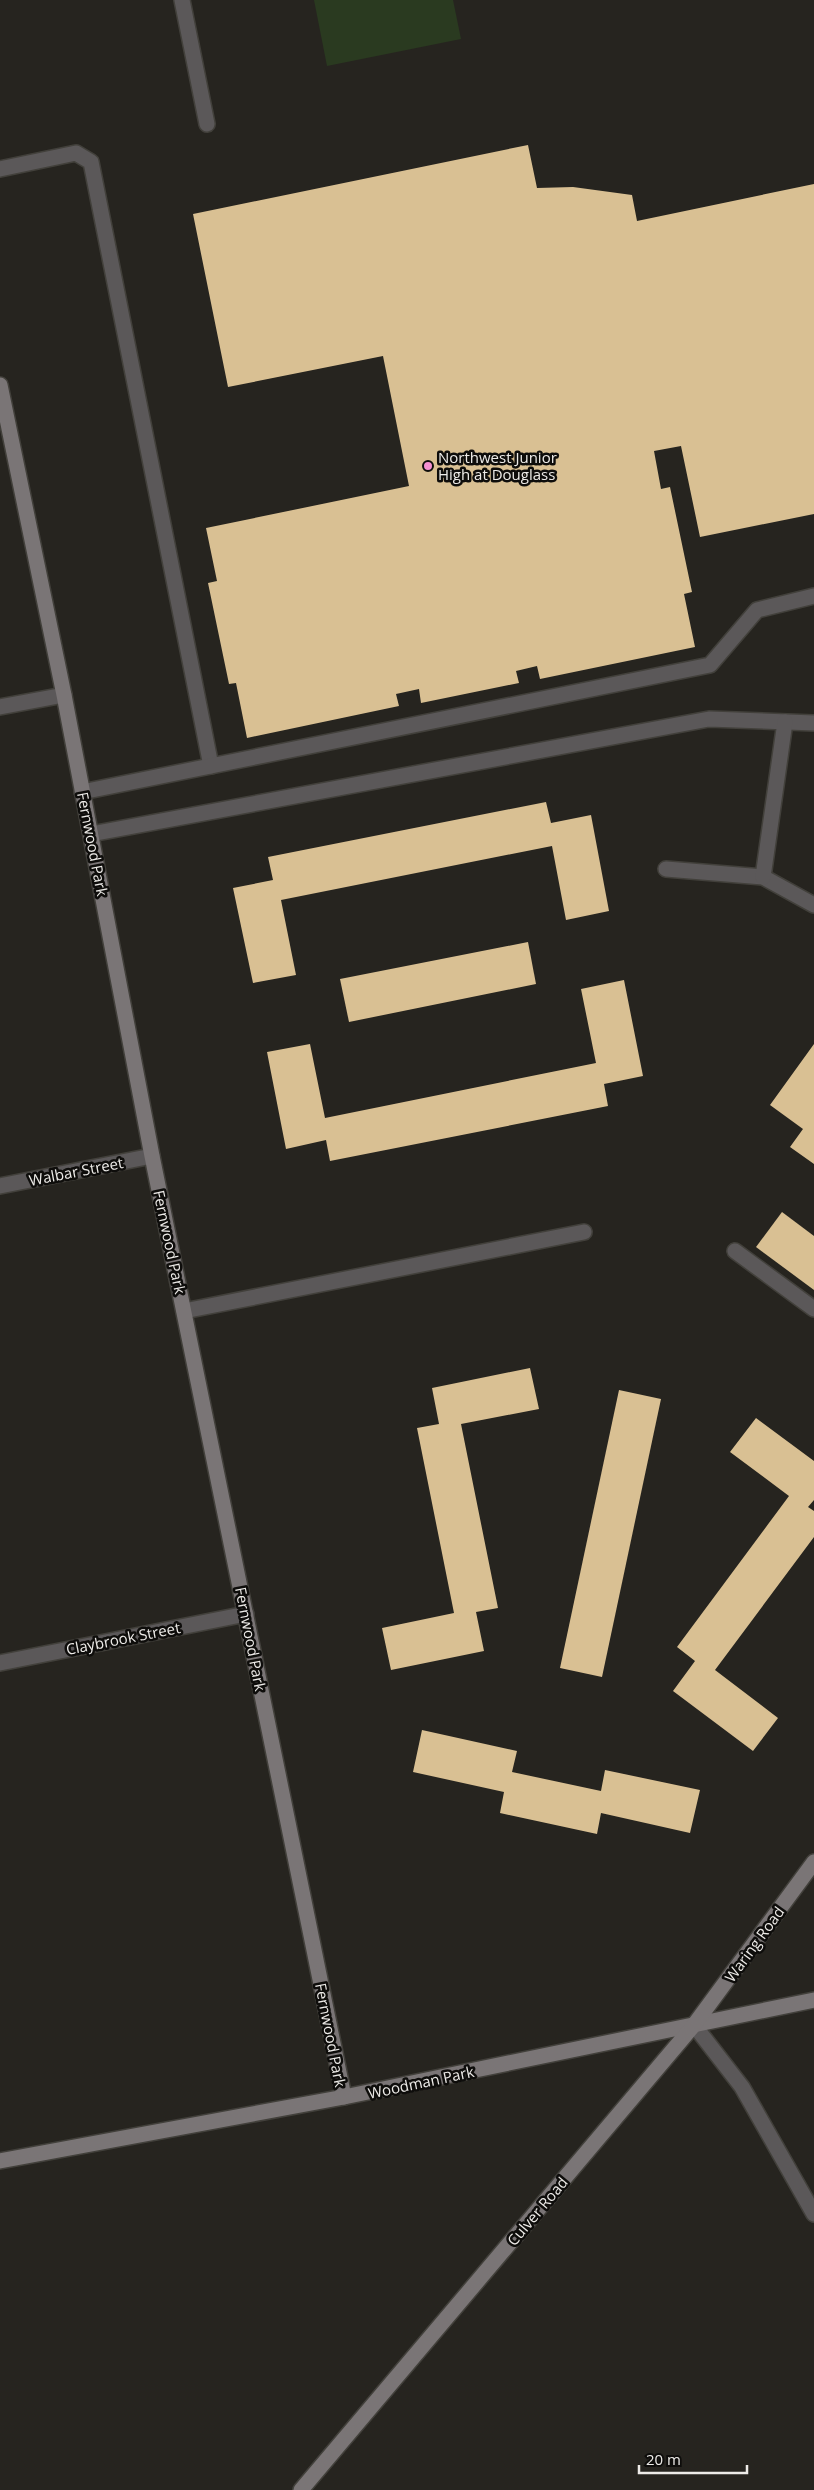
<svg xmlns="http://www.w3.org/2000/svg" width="814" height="2490" viewBox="0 0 814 2490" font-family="'Open Sans',sans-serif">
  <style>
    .green { fill: #2a3a20 }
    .building { fill: #d9c093 }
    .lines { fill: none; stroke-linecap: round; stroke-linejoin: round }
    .lane-casing { stroke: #42403b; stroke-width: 18 }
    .street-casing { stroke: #42403b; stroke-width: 18 }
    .secondary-casing { stroke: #42403b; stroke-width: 18 }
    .lane { stroke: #5b5859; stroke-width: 15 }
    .street { stroke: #5b5859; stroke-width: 15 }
    .secondary { stroke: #7a7576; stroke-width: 15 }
    .poi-dot { fill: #f590d1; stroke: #0e0d0b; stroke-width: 2 }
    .labels { text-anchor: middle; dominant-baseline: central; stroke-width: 5; stroke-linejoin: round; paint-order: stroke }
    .poi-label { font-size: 15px; fill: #edebe8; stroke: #0e0d0b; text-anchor: start }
    .street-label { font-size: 15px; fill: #edebe8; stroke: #0e0d0b }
  </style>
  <rect width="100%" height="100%" fill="#26241f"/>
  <!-- green -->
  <path class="green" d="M314,0H453L461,39L327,66Z"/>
  <!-- building -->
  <g class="building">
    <path d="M528,145L537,188L573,187L632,195L637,221L814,184V514L700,537L681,446L654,451L661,489L670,487L692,592L684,594L695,647L540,679L537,666L516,671L519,683L421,703L419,689L396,694L399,706L247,738L236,683L229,684L208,583L217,581L206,528L409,486L383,356L228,387L193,214Z"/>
    <path d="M546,802L551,823L591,815L609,911L566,920L552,846L281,900L296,975L253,983L233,888L273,880L268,857Z"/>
    <path d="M528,942L536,984L349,1022L340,979Z"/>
    <path d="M624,980L643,1076L604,1084L608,1106L330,1161L326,1140L286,1149L267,1052L310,1044L325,1118L596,1063L581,989Z"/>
    <path d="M814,1044V1164L790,1147L803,1129L770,1105Z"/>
    <path d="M782,1212L814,1236V1290L756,1247Z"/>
    <path d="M530,1368L539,1409L461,1424L498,1608L476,1612L484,1651L391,1670L382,1628L454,1613L417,1428L439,1424L432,1388Z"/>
    <path d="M619,1390L661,1399L602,1677L560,1668Z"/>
    <path d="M756,1418L814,1461V1500L808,1507L814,1511V1537L715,1670L778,1718L753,1751L673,1691L695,1661L677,1647L789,1496L730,1452Z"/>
    <path d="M422,1730L517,1751L512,1772L601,1791L605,1770L700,1790L690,1833L601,1813L597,1834L500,1813L504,1792L413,1772Z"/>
  </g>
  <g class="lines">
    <!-- lane casing -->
    <g class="lane-casing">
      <g id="lane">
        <path d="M182,0L207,124"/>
        <path d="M0,169L76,153L91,162L211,766"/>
        <path d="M82,792L710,665L757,610L814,596"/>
        <path d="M91,834L709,719L814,723"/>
        <path d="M666,869L763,877L814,905"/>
        <path d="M763,877L785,722"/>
        <path d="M735,1251L814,1309"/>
        <path d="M184,1311L584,1232"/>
        <path d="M694,2025L742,2087L814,2214"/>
      </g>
    </g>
    <!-- street casing -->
    <g class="street-casing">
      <g id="street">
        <path d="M0,707L64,695"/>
        <path d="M0,1186L152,1156"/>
        <path d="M0,1663L246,1614"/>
      </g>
    </g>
    <!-- secondary casing -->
    <g class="secondary-casing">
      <g id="secondary">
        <path d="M0,385L64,695L152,1156L344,2097"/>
        <path d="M0,2161L344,2097L814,2000"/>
        <path d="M301,2490L694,2025L814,1862"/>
      </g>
    </g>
    <!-- lane -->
    <use href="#lane" class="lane"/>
    <!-- street -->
    <use href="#street" class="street"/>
    <!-- secondary -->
    <use href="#secondary" class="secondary"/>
  </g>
  <!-- markers -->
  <circle class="poi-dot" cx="428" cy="466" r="5"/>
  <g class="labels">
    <!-- poi labels -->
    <g class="poi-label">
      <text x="438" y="457">Northwest Junior<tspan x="438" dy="17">High at Douglass</tspan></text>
    </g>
    <!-- street labels -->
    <g class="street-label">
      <text transform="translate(93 844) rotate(79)">Fernwood Park</text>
      <text transform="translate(76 1171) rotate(-11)">Walbar Street</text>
      <text transform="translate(170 1242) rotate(78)">Fernwood Park</text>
      <text transform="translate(123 1638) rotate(-11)">Claybrook Street</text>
      <text transform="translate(251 1639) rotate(79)">Fernwood Park</text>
      <text transform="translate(754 1944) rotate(-54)">Waring Road</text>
      <text transform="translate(331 2035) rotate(79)">Fernwood Park</text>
      <text transform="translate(421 2082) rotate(-12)">Woodman Park</text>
      <text transform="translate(537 2211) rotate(-50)">Culver Road</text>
    </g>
  </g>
  <!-- scale -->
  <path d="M639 2465v8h108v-8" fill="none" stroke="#edebe8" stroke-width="2.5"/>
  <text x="646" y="2465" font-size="15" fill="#edebe8" stroke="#0e0d0b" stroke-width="4" paint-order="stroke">20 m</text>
</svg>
